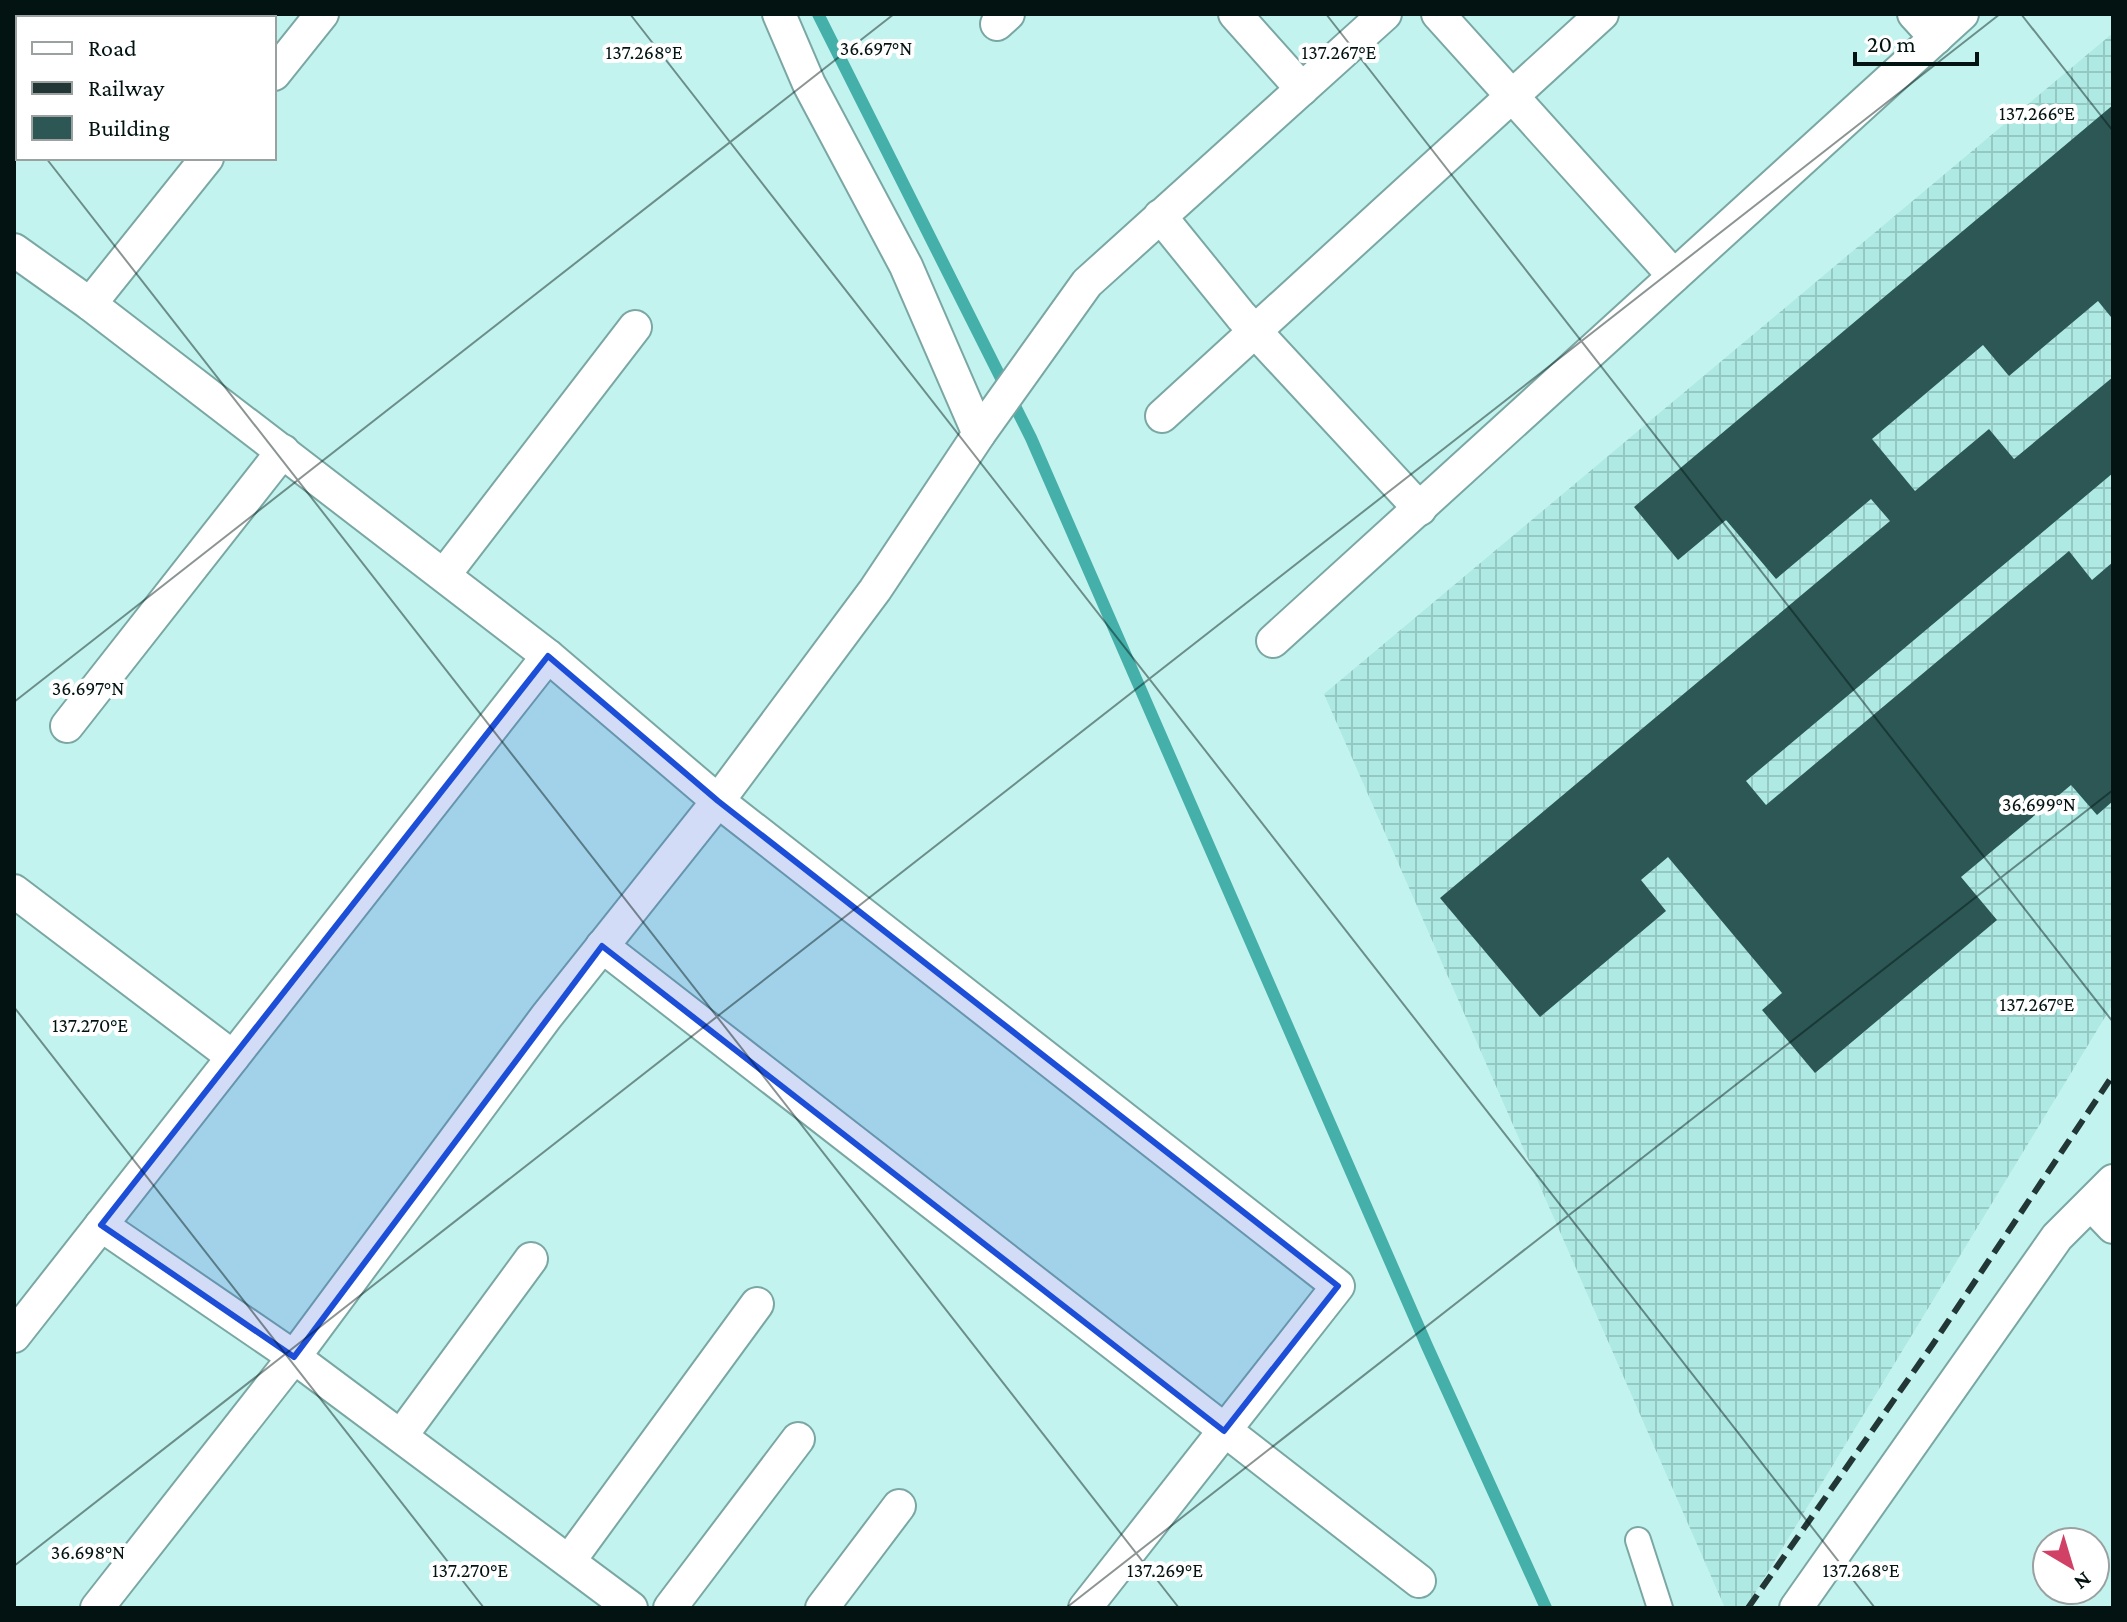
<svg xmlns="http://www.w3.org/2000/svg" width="2127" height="1622" viewBox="0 0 2127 1622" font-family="'Crimson Pro',serif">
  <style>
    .industrial { fill: url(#industrial-grid) }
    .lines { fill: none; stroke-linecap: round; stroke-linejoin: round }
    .stream { stroke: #45afa9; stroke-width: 12 }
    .building { fill: #2c5754 }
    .pedestrian-casing { stroke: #7aa7a3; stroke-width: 28 }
    .minor-casing { stroke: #7aa7a3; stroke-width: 36 }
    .pedestrian { stroke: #fff; stroke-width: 24 }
    .minor { stroke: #fff; stroke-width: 32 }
    .rail { stroke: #213635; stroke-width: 6; stroke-dasharray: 16 8; stroke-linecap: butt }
    .marked { fill: #1d4ed8; fill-opacity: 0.2; stroke: #1d4ed8; stroke-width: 6; stroke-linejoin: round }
    .ticks { fill: none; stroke: #031312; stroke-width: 2; stroke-opacity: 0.45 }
    .ticks-label { font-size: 20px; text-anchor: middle; fill: #031312; stroke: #fff; stroke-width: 8; stroke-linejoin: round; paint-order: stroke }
  </style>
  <defs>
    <pattern id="industrial-grid" width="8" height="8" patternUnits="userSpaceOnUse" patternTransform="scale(2)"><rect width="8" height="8" fill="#afe9e4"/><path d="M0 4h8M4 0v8" fill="none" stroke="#95c7c3"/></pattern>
  </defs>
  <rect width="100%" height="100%" fill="#c3f3ee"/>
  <!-- industrial -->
  <path class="industrial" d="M2113,33V1004L1746,1608H1725L1324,694Z"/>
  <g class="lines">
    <!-- stream -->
    <path class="stream" d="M818,14L1031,438L1427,1346L1546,1608"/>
  </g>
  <!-- building -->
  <path class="building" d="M2113,105V316L2111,317L2098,301L2009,376L1983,345L1872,439L1915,491L1989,429L2014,459L2113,377V473L1746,781L1766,805L2069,551L2092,580L2113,562V801L2097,815L2071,785L1961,877L1997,920L1815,1073L1762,1010L1782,993L1668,857L1641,880L1666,911L1540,1017L1440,898L1890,521L1871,499L1776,579L1726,520L1678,560L1634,507Z"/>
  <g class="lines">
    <!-- pedestrian casing -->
    <g class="pedestrian-casing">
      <path id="pedestrian" d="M1638,1540L1660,1608"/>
    </g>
    <!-- minor casing -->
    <g class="minor-casing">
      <g id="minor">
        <path d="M779,14L809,84L906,266L979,434"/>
        <path d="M1235,14L1302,89"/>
        <path d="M1438,14L1674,276"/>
        <path d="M1914,14L1936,38"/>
        <path d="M997,24L1008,14"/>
        <path d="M274,74L322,14"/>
        <path d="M1160,216L1241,316L1420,509"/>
        <path d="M14,250L90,304L548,656L718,801L1338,1286L1085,1608"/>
        <path d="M90,304L207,158"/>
        <path d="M1162,416L1602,14"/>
        <path d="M444,575L635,327"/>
        <path d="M1273,641L1962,14"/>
        <path d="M67,726L283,451"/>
        <path d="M14,891L233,1057"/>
        <path d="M602,946L1419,1581"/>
        <path d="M2091,1204L2113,1227"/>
        <path d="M101,1225L294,1357L631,1608"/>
        <path d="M14,1336L548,656"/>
        <path d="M401,1436L531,1259"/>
        <path d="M569,1561L757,1304"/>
        <path d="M97,1608L294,1357L546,1017L718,801L875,590L979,434L1087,283L1385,14"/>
        <path d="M670,1608L798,1439"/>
        <path d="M822,1608L899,1506"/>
        <path d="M1796,1608L2057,1237L2113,1181"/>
      </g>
    </g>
    <!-- pedestrian -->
    <use href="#pedestrian" class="pedestrian"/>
    <!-- minor -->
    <use href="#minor" class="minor"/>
    <!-- rail -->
    <path class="rail" d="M1748,1608L1933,1344L2113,1075"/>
  </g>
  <!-- marked area -->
  <path class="marked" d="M548,656L718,801L1338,1286L1224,1431L602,946L294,1357L101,1225Z"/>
  <!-- ticks -->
  <path class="ticks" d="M630,14L1875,1608M1326,14L2113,1022M2021,14L2113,131M14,116L18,122M46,158L1179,1608M14,702L894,14M14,1007L484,1608M14,1566L2000,14M1066,1608L2113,790"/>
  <g class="ticks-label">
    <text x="876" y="55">36.697°N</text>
    <text x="644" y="59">137.268°E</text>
    <text x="1339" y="59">137.267°E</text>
    <text x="2037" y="120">137.266°E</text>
    <text x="88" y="695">36.697°N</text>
    <text x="2039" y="811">36.699°N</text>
    <text x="2037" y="1011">137.267°E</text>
    <text x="90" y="1032">137.270°E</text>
    <text x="88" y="1559">36.698°N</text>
    <text x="470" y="1577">137.270°E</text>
    <text x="1165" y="1577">137.269°E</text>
    <text x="1861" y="1577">137.268°E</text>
  </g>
  <!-- border -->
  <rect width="2127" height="1622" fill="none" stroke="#031312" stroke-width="32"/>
  <!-- legend -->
  <rect x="16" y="16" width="260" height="144" fill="#ffffff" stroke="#9aa1a0" stroke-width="2"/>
  <rect x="32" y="42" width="40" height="12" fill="#ffffff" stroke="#9aa1a0" stroke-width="2"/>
  <text x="88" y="56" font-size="24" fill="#031312">Road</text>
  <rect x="32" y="82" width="40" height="12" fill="#213635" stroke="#9aa1a0" stroke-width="2"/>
  <text x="88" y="96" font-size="24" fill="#031312">Railway</text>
  <rect x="32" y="116" width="40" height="24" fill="#2c5754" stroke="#9aa1a0" stroke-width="2"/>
  <text x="88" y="136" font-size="24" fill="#031312">Building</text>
  <!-- north arrow -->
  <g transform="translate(2071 1566) rotate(142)"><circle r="38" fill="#ffffff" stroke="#9aa1a0" stroke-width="2"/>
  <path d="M0-6L14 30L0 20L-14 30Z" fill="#d04165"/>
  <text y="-12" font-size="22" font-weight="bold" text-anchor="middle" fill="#031312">N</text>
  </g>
  <!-- scale -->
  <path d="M1855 52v12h122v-12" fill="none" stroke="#031312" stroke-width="4"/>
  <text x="1867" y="52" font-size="24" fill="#031312" stroke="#ffffff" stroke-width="6" paint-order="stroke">20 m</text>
</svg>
